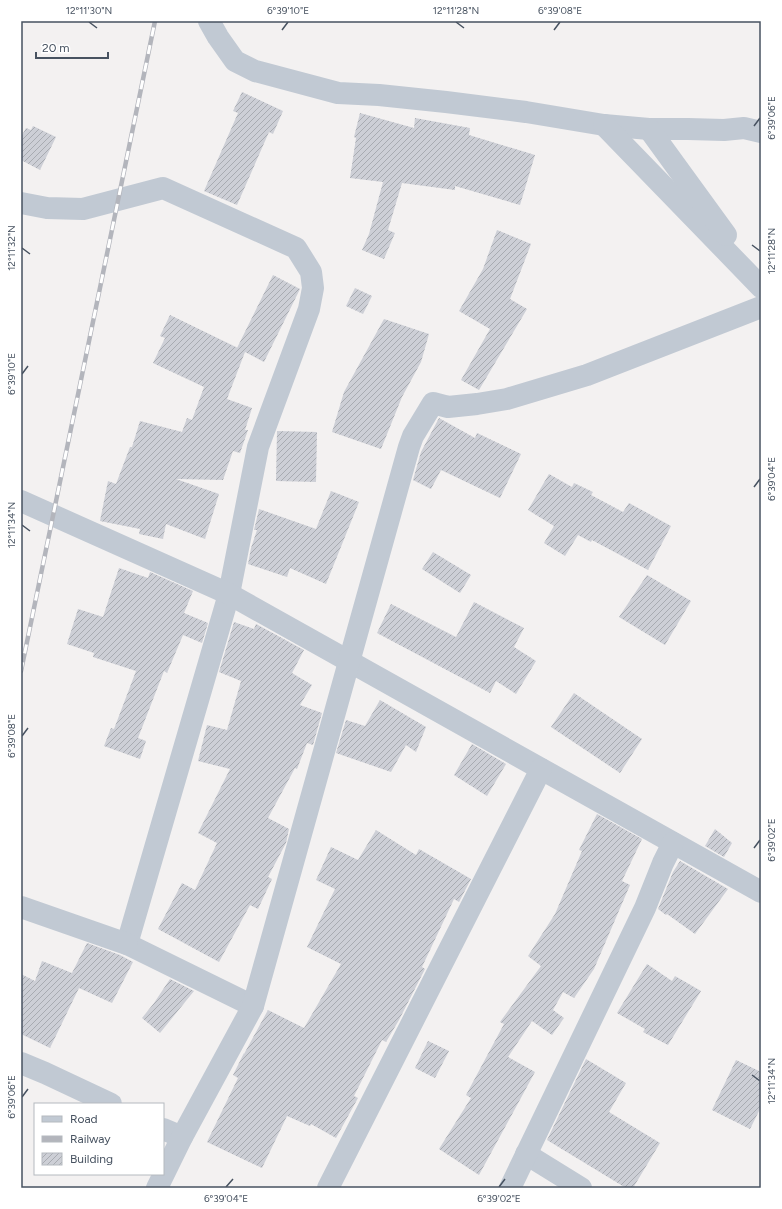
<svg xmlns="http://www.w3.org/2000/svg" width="782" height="1209" viewBox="0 0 782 1209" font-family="Figtree,sans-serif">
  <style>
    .building { fill: url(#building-hatch) }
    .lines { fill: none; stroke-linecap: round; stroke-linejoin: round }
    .minor { stroke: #c1c9d3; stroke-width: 22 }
    .rail-casing { stroke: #b3b5bc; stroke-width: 4.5 }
    .rail { stroke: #fff; stroke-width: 3; stroke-dasharray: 9; stroke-linecap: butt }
    .ticks { fill: none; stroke: #475260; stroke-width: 1.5 }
    .neatline { fill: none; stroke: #475260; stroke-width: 1.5 }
    .ticks-label { font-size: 10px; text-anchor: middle; fill: #475260 }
  </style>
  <defs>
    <pattern id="building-hatch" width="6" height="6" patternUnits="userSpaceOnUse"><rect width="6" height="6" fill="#cdcfd6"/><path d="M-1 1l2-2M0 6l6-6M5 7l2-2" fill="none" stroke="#a8abb1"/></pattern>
  </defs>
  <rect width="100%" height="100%" fill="#f3f1f1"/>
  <!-- building -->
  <g class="building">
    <path d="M242,92L283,111L273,134L269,132L237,205L204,191L238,113L233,111Z"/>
    <path d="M360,113L414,128L415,118L470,128L469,135L535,155L520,205L455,186V190L402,183L388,230L395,233L384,259L362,250L369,234L383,182L350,178L356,138L354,137Z"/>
    <path d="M33,126L56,137L40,170L21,160V137L26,128L31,130Z"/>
    <path d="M497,230L531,244L510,299L527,309L479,390L461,380L490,329L459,311L483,269Z"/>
    <path d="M273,275L300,289L264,362L245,352L227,399L252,408L245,430H248L240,453L233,451L223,480L176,479L219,494L205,539L166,524L163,539L139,534L140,529L100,521L108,481L116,484L130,447H132L140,421L182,432L187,418L192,420L204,387L153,363L165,338L160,336L170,315L238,348H237Z"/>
    <path d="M355,288L372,296L363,314L346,306Z"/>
    <path d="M384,319L429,334L421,362L402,397L381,449L332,432L344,392Z"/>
    <path d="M439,418L475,438L477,433L521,454L500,498L441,470L431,489L413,480L421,452Z"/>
    <path d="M277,431L317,432L316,482L276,481Z"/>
    <path d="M549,474L572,487L574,483L593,492L591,495L623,512L629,503L671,526L648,570L592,540L591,542L578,535L565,556L544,543L554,526L528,510Z"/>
    <path d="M331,491L359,502L326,584L290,568L287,577L248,564L251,548L257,530H254L259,509L316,529Z"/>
    <path d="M433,552L471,575L460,593L422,569Z"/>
    <path d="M119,568L148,578L150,572L193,591L184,613L208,623L202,643L183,635L167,673L164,671L138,738L146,741L140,759L104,746L111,728L114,729L136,671L93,657L94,653L67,644L78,609L103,617Z"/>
    <path d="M647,575L691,601L665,645L619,617Z"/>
    <path d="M474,602L524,628L514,647L536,661L516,694L496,681L490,693L377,633L391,604L456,637Z"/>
    <path d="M234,622L254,629L256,624L304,650L292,673L312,685L300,705L322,713L313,745L307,743L297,769L295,768L268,818L289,829L286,843L268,877L272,879L258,909L250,905L219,962L158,929L182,883L195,890L217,843L198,833L230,769L198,761L207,725L227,730L241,681L219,672Z"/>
    <path d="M574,693L642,739L620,773L551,727Z"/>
    <path d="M380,700L426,727L416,752L406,745L391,772L336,753L346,720L365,726Z"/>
    <path d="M472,744L506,764L487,796L454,775Z"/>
    <path d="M597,814L642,839L622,881L630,885L594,969L574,998L563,992L553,1010L564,1018L552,1035L532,1021L508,1057L535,1072L479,1175L439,1149L471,1098L466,1095L504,1024L500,1022L541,966L528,956L555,914L582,851L579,850Z"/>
    <path d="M715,829L732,843L724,857L705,846Z"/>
    <path d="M376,830L416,855L419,849L471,879L459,902L454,899L422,967L425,969L399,1020L386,1042L382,1040L354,1096L358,1098L336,1138L311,1124L310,1126L287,1116L262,1168L207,1142L238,1078L233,1075L244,1053V1054L268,1010L304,1028L341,964L307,947L335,889L316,880L331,847L358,860Z"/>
    <path d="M680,861L728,889L695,934L667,914L666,915L658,909L673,872Z"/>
    <path d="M87,943L120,955L133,962L112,1003L79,988L50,1048L21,1034V974L35,981L42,961L72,973Z"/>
    <path d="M647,964L672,981L675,976L701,991L668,1045L643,1032L645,1029L617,1013Z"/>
    <path d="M170,979L194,991L160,1033L142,1018L154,1003Z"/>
    <path d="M428,1041L449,1051L435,1078L415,1068Z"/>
    <path d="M586,1059L626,1083L609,1112L660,1143L633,1188H626L547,1140Z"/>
    <path d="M736,1060L761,1072V1107L750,1129L712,1110Z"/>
  </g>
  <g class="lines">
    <!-- minor -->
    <g class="minor">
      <path d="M209,21L218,37L235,61L255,71L338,93L379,95L446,102L526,112L604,125L649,129H688L724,130L744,128L761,132"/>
      <path d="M604,125L761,287"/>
      <path d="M649,129L726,235"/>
      <path d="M21,203L47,208L83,209L163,188L296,248L311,272L313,288L309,309L258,447L229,594L127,944L253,1006"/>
      <path d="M21,501L229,594L761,892"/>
      <path d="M21,907L127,944"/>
      <path d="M21,1063L45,1073L111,1104"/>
      <path d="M163,1129L182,1137"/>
      <path d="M526,1154L581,1188"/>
      <path d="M157,1188L182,1137L253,1006L409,447L413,436L433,403L448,407L477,404L507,399L587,375L761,307"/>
      <path d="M328,1188L541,769"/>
      <path d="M510,1188L645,908L663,863L673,843"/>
    </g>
    <!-- rail casing -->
    <g class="rail-casing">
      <path id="rail" d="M21,671L155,21"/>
    </g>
    <!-- rail -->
    <use href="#rail" class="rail"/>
  </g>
  <!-- ticks -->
  <path class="ticks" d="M89,22L97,28M456,22L464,28M282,30L288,22M554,30L560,22M754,126L760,118M752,245L760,251M22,248L30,254M22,374L28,366M754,487L760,479M22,525L30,531M22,736L28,728M754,848L760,840M752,1075L760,1081M22,1097L28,1089M226,1187L233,1179M499,1187L505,1179"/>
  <!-- border -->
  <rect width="782" height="1209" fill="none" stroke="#ffffff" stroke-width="44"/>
  <!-- legend -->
  <rect x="34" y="1103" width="130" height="72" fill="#ffffff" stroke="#b5babf"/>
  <rect x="42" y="1116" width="20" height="6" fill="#c1c9d3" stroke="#b5babf"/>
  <text x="70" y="1123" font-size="12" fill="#475260">Road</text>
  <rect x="42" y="1136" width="20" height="6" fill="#b3b5bc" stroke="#b5babf"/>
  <text x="70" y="1143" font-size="12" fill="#475260">Railway</text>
  <rect x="42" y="1153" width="20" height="12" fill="url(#building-hatch)" stroke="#b5babf"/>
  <text x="70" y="1163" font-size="12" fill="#475260">Building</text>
  <!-- scale -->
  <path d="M36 52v6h72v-6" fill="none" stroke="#475260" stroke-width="2"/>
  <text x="42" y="52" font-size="12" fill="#475260" stroke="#ffffff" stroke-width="3" paint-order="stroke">20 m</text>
  <rect x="22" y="22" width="738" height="1165" class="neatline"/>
  <g class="ticks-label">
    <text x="89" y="14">12°11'30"N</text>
    <text x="288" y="14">6°39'10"E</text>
    <text x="456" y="14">12°11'28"N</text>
    <text x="560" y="14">6°39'08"E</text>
    <text transform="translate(771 118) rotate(-90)" y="4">6°39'06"E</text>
    <text transform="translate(11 248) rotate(-90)" y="4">12°11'32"N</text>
    <text transform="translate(771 251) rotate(-90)" y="4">12°11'28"N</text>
    <text transform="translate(11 374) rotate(-90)" y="4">6°39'10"E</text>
    <text transform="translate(771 479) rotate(-90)" y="4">6°39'04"E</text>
    <text transform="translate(11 525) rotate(-90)" y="4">12°11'34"N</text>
    <text transform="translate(11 736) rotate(-90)" y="4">6°39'08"E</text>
    <text transform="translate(771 840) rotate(-90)" y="4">6°39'02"E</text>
    <text transform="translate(771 1081) rotate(-90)" y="4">12°11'34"N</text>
    <text transform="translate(11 1097) rotate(-90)" y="4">6°39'06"E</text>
    <text x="226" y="1202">6°39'04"E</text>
    <text x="499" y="1202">6°39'02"E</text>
  </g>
</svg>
